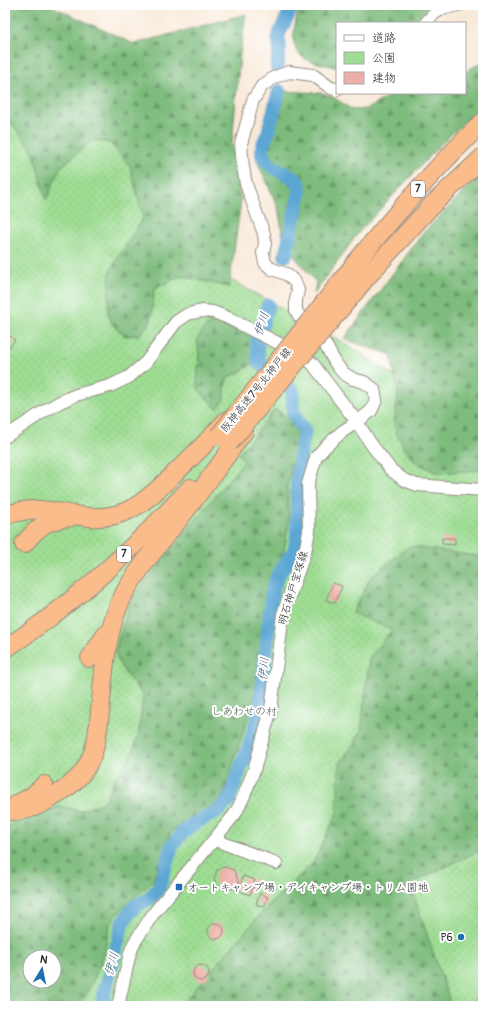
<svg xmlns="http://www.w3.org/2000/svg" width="488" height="1011" viewBox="0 0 488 1011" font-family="Pangolin,'Klee One',sans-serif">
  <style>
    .green { fill: url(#green-dots); stroke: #64845f; fill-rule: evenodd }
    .forest { fill: url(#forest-firs); stroke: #547454; fill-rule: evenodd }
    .pitch { fill: #9edd93; stroke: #64845f }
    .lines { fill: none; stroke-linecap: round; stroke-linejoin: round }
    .river { stroke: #5ca6d4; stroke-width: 14 }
    .building { fill: #ecafa7 }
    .minor-casing { stroke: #928a80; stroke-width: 14 }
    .highway-casing { stroke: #928a80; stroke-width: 20 }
    .minor { stroke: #fff; stroke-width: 12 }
    .highway { stroke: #f9bc8a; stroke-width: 18 }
    .highway-bridge-casing { stroke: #928a80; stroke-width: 20; stroke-linecap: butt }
    .highway-bridge { stroke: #f9bc8a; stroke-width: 18 }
    .poi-dot { fill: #1f6fb2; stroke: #fff; stroke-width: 1.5 }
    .labels { text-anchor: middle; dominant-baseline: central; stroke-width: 4; stroke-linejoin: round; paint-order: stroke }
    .shield { fill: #fff; stroke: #6b6b6b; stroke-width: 1 }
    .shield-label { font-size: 10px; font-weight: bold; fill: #2b2b2b }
    .street-label { font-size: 11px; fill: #2b2b2b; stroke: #fff }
    .park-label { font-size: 11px; fill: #4e604a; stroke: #fff }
    .poi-label { font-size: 11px; fill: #2b2b2b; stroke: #fff; text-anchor: start }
    .water-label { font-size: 12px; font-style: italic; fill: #3f5c6f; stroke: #fff }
  </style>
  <defs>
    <pattern id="green-dots" width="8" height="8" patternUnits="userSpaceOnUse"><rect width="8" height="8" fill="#9edd93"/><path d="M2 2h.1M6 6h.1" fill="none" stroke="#88be7f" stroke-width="1.8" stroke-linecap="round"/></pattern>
    <pattern id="forest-firs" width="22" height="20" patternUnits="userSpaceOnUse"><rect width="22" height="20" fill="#7ebc7d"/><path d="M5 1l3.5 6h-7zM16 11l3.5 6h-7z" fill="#679967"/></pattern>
  </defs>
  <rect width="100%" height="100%" fill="#fff"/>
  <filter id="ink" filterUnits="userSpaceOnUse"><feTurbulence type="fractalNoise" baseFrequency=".025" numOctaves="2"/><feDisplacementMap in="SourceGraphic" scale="8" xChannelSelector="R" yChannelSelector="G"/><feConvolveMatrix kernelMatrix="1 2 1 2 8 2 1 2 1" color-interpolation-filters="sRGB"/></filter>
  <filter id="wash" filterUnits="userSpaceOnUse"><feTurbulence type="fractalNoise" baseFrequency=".012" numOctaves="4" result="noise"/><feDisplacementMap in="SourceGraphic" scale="16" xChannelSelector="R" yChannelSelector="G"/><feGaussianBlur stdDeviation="0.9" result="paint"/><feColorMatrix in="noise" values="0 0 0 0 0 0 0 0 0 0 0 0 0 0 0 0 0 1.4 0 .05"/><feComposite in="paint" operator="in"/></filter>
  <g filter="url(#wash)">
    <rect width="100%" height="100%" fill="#f8e8d6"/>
    <!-- green -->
    <path class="green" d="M5,5H26L152,138L188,256L354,349L406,384L483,440V1006H5ZM30,957H54V981H30Z"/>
    <!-- forest -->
    <g class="forest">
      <path d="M12,5H49L134,44L246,14L240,54L232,144L241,201L229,287L181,276L154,289L151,321L139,335L125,336L112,324L108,313L110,271L143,218L130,166L110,143L93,140L60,168L46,200L33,151L5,115V19Z"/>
      <path d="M300,5H443L422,13L413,23H337V68C329,65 310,62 304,58C286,47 296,21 300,5Z"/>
      <path d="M483,61V105L440,145L358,233L314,294L316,282L284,244L278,207L257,161L264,123L282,91L322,93L333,97L353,110L366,109L395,93H465V72Z"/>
      <path d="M483,172V470L440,473L433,471L417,463L404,448L396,432L394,426L398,394L391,355L344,339L423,233Z"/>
      <path d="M213,321L253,338L257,349V355L251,365L240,372L229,377L226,382L224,400L217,409L198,389L197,383L199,353L197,340L204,329Z"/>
      <path d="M275,409L291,419L294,424L298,441L295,461L287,485L289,521L283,556L268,596L254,699L223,796L220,801L171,832L153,881L121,910L110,924L104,954L97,973L86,995L76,1006H5V831L18,819L61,806L80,811L102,803L106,798L116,776L131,756L139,732L143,695C133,682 118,668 115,651L131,599L244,461L239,454ZM30,957H54V981H30Z"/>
      <path d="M409,546L483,557V849L410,884L451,1005L180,1006L265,909L313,863L337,813L339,765L361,732L369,658L392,630L352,613L371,577Z"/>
    </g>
    <!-- pitch -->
    <path class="pitch" d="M5,261C13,268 14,280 5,287Z"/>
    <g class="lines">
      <!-- river -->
      <g class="river">
        <path d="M277,67L280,48L278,36L293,5"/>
        <path d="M279,91L268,133L262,146V155L268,163L278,170L294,178L299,183L300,192L285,256"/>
        <path d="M100,1006L102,1002L123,922L135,906L149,899L159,888L172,846L183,832L192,825L219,810L228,802L251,741L260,709L272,592L277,577L294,551L297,539V482L300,455L305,431C291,413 292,413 293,391L259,362L257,342L268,305"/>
      </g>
    </g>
    <g id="blocks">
      <!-- building -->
      <g class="building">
        <path d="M5,332L15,340L5,353Z"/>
        <path d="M442,538H455V545L442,544Z"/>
        <path d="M333,583L342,586L335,603L326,600Z"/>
        <path d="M225,867L234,870L240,886L243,876L255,880L250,895L231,888L226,890L218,887L214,879L217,870Z"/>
        <path d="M260,893L268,897L264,907L256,904Z"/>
        <circle cx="216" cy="931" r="8"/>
        <circle cx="201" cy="973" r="8"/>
      </g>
    </g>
  </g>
  <g filter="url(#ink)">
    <use href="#blocks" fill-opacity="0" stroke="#928a80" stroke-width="1"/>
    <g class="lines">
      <!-- minor casing -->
      <g class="minor-casing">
        <g id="minor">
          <path d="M426,23C435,10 443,8 458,5"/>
          <path d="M5,437L46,410L60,402L76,395L110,386L129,377L146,362L176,322L188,314L202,311L213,312L226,317L296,352L312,363L357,422L371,411L376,400L374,389L364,382L353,379L343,373L336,364L326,346L299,316L296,310V300L298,290L295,282L286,274L272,269L265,263L263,253L265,243L264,234L246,184L243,167L241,144L253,100L262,86L275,77L289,72L313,75L331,88L337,89"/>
          <path d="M215,840L276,863"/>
          <path d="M118,1006L130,953L134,943L153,914L235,814L243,798L254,770L271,709L283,614L305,552L309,531L308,484L316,457L326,446L343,431L357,422L371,444L391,470L404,480L417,485L483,490"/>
          <path d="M481,1006L483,1003"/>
        </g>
      </g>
      <!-- highway casing -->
      <g class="highway-casing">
        <g id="highway">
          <path d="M358,260C397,212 438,165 483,122"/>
          <path d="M371,272L432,205L483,157"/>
          <path d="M5,516C38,503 56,514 89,517C104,518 119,516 133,508C148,500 160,487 173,475C191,458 209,440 226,421"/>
          <path d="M24,544C38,526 48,519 71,517"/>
          <path d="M5,649C73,604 135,548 190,488"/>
          <path d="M90,658L107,633"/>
          <path d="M17,804L31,797L44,785"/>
          <path d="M5,811C23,813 38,807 53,797C68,788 82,777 89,762C97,746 98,729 100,712C104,672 105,631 124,594C140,565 163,540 183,514C204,487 224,459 244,431"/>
        </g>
      </g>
      <!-- minor -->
      <use href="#minor" class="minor"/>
      <!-- highway -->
      <use href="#highway" class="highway"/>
      <!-- highway-bridge casing -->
      <g class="highway-bridge-casing">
        <g id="highway-bridge">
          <path d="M219,436L358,260"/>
          <path d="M229,443L371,272"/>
        </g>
      </g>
      <!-- highway-bridge -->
      <use href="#highway-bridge" class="highway-bridge"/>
    </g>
  </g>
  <!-- markers -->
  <g class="poi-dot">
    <rect x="175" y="883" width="8" height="8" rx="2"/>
    <circle cx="461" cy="937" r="4"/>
  </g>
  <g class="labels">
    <!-- shield labels -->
    <g class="shield">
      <rect x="411" y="181" width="14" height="16" rx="3"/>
      <rect x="117" y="546" width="14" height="16" rx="3"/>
    </g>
    <g class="shield-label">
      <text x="418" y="189">7</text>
      <text x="124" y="554">7</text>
    </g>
    <!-- street labels -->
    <g class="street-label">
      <text transform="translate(256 390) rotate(-51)">阪神高速7号北神戸線</text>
      <text transform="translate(293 588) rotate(-73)">明石神戸宝塚線</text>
    </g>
    <!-- park labels -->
    <g class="park-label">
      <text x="244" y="711">しあわせの村</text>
    </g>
    <!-- poi labels -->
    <g class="poi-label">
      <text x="187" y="887">オートキャンプ場・デイキャンプ場・トリム園地</text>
      <text x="453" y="937" text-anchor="end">P6</text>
    </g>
    <!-- water labels -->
    <g class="water-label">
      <text transform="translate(262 324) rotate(-72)">伊川</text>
      <text transform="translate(264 669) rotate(-84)">伊川</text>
      <text transform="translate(112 964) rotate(-74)">伊川</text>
    </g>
  </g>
  <!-- margin -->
  <rect width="488" height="1011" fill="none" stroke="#fff" stroke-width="20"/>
  <!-- legend -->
  <rect x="336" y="22" width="130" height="72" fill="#ffffff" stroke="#aaaaaa"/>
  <rect x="344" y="35" width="20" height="6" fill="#ffffff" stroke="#aaaaaa"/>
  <text x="372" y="42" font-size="12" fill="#2b2b2b">道路</text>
  <rect x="344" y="52" width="20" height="12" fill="#9edd93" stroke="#aaaaaa"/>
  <text x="372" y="62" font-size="12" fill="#2b2b2b">公園</text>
  <rect x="344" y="72" width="20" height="12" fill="#ecafa7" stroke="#aaaaaa"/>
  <text x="372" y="82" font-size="12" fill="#2b2b2b">建物</text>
  <!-- north arrow -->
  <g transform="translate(42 969) rotate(10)"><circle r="19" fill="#ffffff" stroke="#aaaaaa"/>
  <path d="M0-3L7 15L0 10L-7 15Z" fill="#1f6fb2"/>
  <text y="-6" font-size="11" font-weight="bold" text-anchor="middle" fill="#2b2b2b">N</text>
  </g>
</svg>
